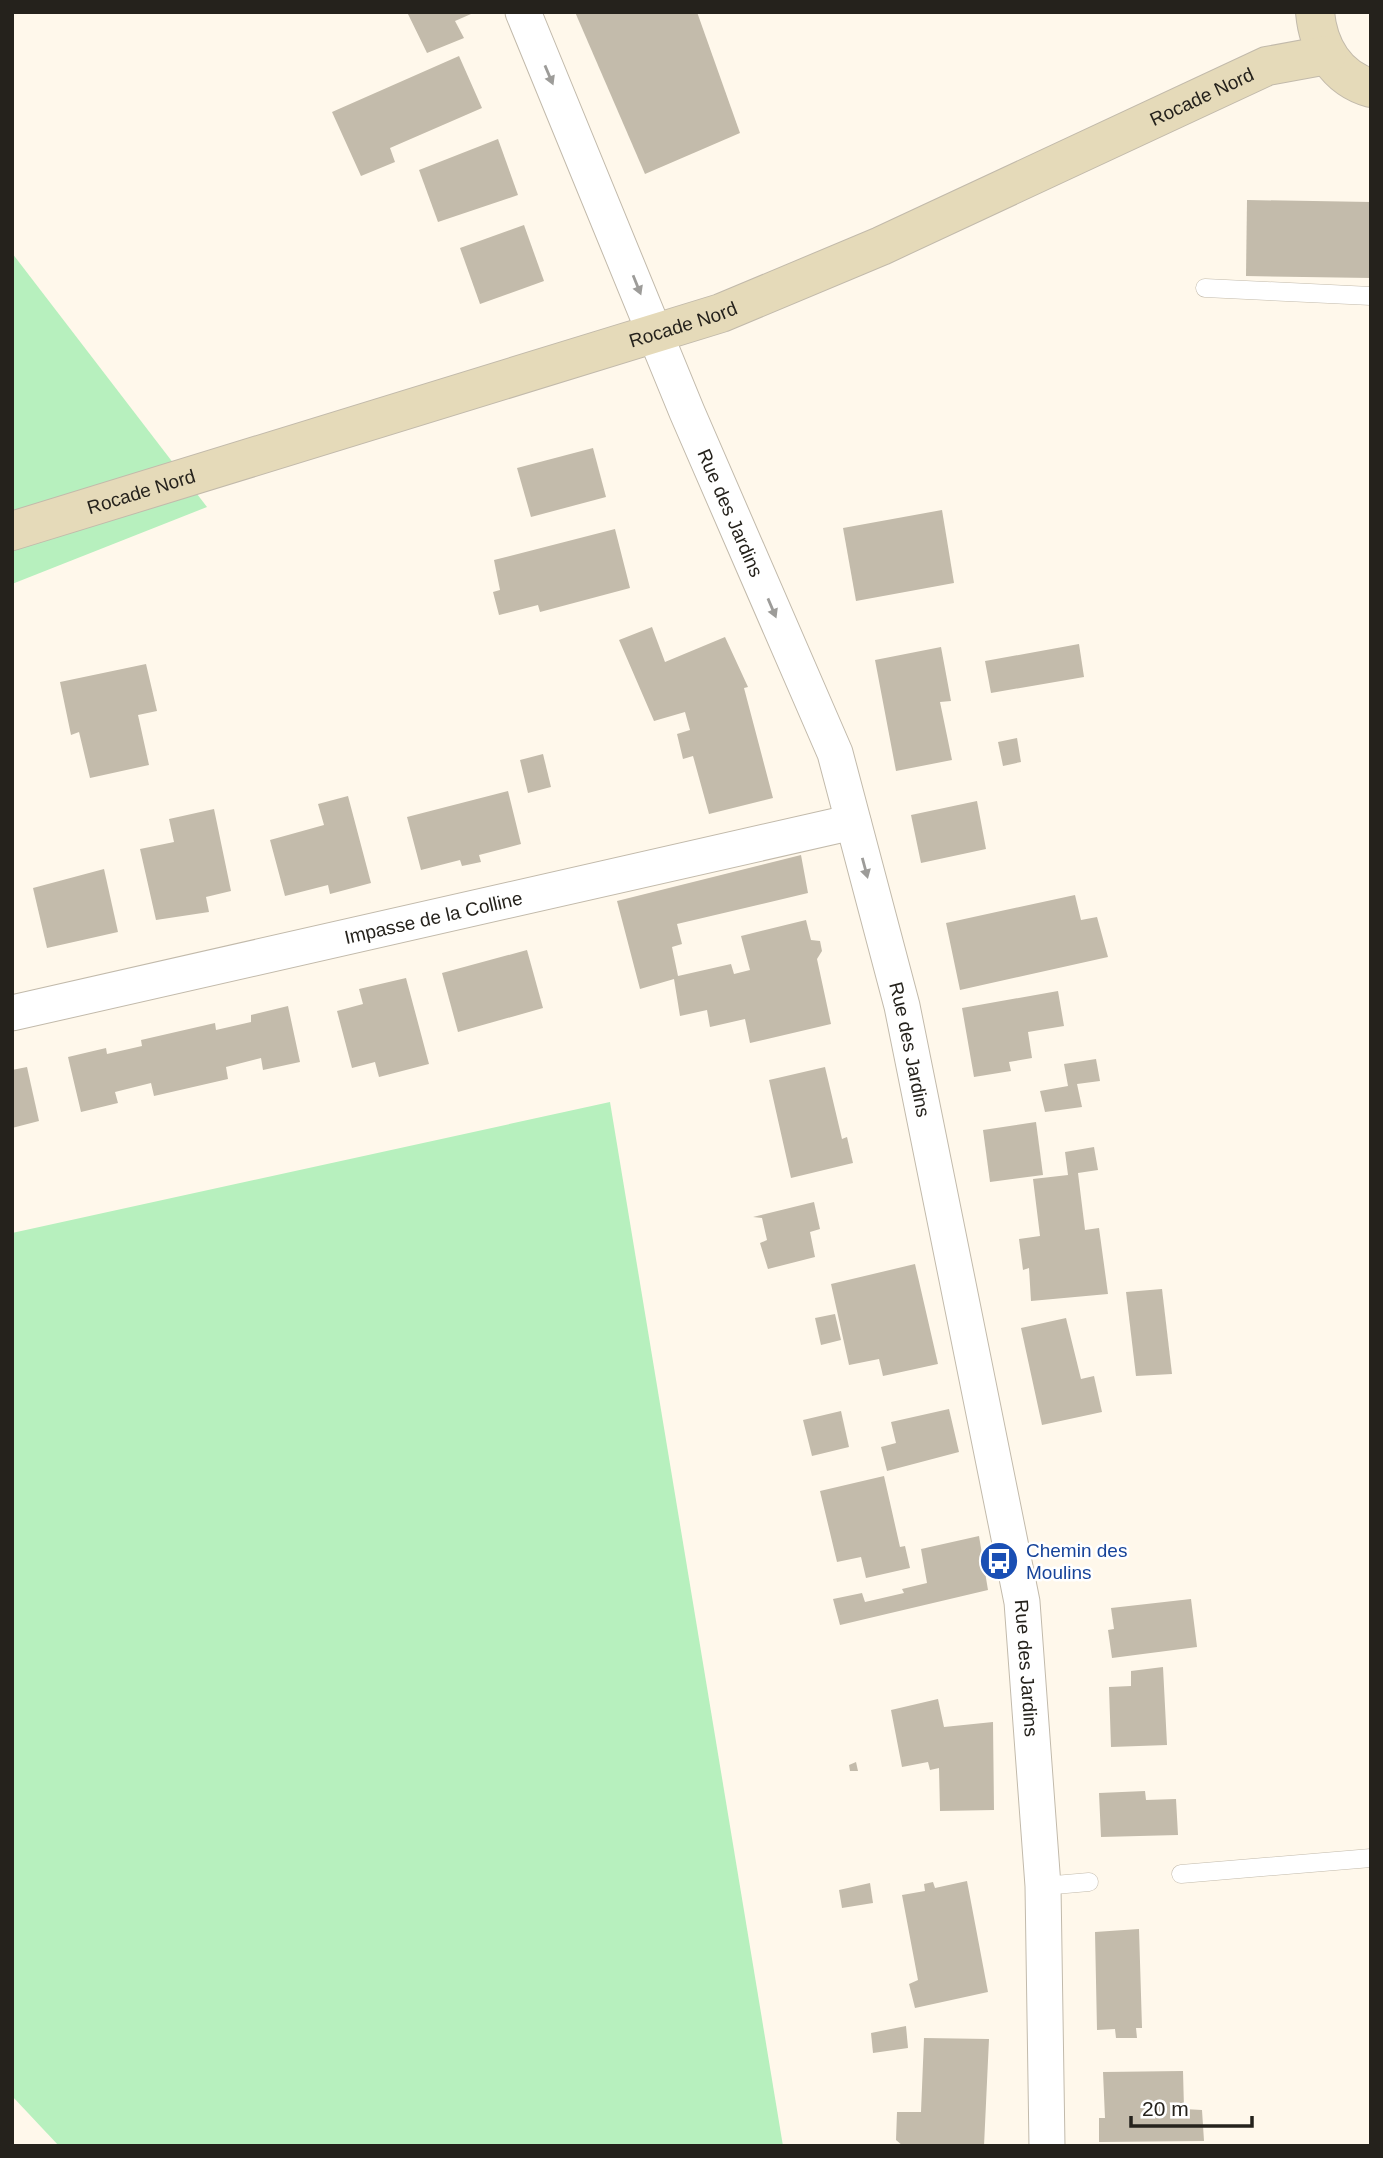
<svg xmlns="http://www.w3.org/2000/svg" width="1383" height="2158" viewBox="0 0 1383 2158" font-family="Helvetica,sans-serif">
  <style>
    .green { fill: #b7f0be }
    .building { fill: #c3bbab }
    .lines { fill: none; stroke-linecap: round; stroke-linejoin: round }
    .service-casing { stroke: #c2baab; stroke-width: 19 }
    .minor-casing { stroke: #c2baab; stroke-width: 37 }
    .secondary-casing { stroke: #c2baab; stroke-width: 40 }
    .service { stroke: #fff; stroke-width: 18 }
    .minor { stroke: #fff; stroke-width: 35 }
    .secondary { stroke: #e5dab9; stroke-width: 38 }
    .oneway { fill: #9d9c99 }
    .labels { text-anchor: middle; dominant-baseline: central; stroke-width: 5; stroke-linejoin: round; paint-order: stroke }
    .street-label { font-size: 19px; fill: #25221c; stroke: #fff }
    .transit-label { font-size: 19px; fill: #164399; stroke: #fff; text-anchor: start }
  </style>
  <rect width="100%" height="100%" fill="#fff8eb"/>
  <!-- green -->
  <g class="green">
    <path d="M12,253L207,507L12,584Z"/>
    <path d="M610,1102L783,2146H59L12,2096V1233Z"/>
  </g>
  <!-- building -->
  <g class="building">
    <path d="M407,12H470L471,14L455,21L464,38L427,53Z"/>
    <path d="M575,12H697L740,133L645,174Z"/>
    <path d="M459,56L482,108L390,148L395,162L361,176L332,112Z"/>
    <path d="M498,139L518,195L438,222L419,170Z"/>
    <path d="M1247,200L1371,202V278L1246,276Z"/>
    <path d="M524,225L544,281L480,304L460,248Z"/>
    <path d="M593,448L606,497L531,517L517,468Z"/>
    <path d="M942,510L954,583L856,601L843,528Z"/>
    <path d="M615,529L630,588L540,612L538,605L499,615L493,592L500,590L494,560Z"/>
    <path d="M652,627L665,662L725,637L748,687L744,688L773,798L709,814L693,756L683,759L677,734L690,730L685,712L654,721L619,640Z"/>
    <path d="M1079,644L1084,677L991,693L985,661Z"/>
    <path d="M941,647L951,701L940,702L952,760L896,771L875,660Z"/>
    <path d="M146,664L157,711L138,715L149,765L90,778L79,732L71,735L60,682Z"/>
    <path d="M1017,738L1021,762L1003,766L998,742Z"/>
    <path d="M543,754L551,787L528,793L520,760Z"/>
    <path d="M508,791L521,844L479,855L481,862L462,866L460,860L421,870L407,817Z"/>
    <path d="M348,796L371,883L330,894L328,885L285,896L270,840L324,825L318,804Z"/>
    <path d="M977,801L986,849L921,863L911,815Z"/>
    <path d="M214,809L231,891L206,897L209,912L156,920L140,849L174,842L169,819Z"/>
    <path d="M801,855L808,893L677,924L682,944L672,947L678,976L731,964L734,974L750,970L741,936L806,920L811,940L820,941L822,951L817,959L831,1024L750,1043L745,1019L710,1027L707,1010L680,1016L674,979L640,989L617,901Z"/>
    <path d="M104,869L118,932L47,948L33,888Z"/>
    <path d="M1075,895L1081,920L1097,917L1108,957L960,990L946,923Z"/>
    <path d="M527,950L543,1008L458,1032L442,973Z"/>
    <path d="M406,978L429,1064L379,1077L375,1062L352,1068L337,1011L363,1004L359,989Z"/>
    <path d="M1058,991L1064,1026L1028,1032L1032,1058L1009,1062L1011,1071L974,1077L962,1008Z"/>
    <path d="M288,1006L300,1062L263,1070L261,1058L226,1067L228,1079L154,1096L151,1083L115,1092L118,1103L81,1112L68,1057L106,1048L107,1054L142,1046L141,1040L215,1023L216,1030L251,1022V1015Z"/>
    <path d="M1096,1059L1100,1081L1077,1084L1082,1107L1045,1112L1040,1091L1068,1086L1064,1064Z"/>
    <path d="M27,1067L39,1121L12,1128V1070Z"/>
    <path d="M825,1067L842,1139L847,1137L853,1163L791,1178L769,1080Z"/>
    <path d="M1036,1122L1043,1175L990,1182L983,1130Z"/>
    <path d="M1094,1147L1098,1170L1078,1173L1085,1230L1099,1228L1108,1294L1031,1301L1029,1268L1023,1270L1019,1239L1040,1236L1033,1179L1068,1175L1065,1152Z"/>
    <path d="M814,1202L820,1229L810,1232L815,1257L768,1269L760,1243L767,1240L762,1218L753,1217Z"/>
    <path d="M915,1264L938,1364L883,1376L879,1359L849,1365L831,1284Z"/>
    <path d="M1162,1289L1172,1374L1136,1376L1126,1292Z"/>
    <path d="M835,1314L841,1340L821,1345L815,1318Z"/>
    <path d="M1066,1318L1081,1379L1094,1376L1102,1412L1042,1425L1021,1328Z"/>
    <path d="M949,1409L959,1452L887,1471L881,1447L896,1443L891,1422Z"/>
    <path d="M841,1411L849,1447L812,1456L803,1420Z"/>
    <path d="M884,1476L900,1547L905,1546L910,1568L866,1578L861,1557L837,1562L820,1491Z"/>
    <path d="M979,1536L988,1590L840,1625L833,1599L862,1593L865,1602L904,1593L902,1589L927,1583L921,1549Z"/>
    <path d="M1191,1599L1197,1647L1112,1658L1108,1630L1114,1629L1111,1608Z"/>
    <path d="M1163,1667L1167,1745L1111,1747L1109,1687L1131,1686V1671Z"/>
    <path d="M938,1699L944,1727L993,1722L994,1810L940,1811L939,1768L930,1770L928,1762L902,1767L891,1710Z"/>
    <path d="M856,1762L858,1771H850L849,1765Z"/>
    <path d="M1145,1791L1146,1800L1176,1799L1178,1835L1101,1837L1099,1793Z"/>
    <path d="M967,1881L988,1992L915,2008L909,1984L918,1980L902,1895L925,1891L924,1884L933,1882L935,1888Z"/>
    <path d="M870,1883L873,1903L842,1908L839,1890Z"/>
    <path d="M1139,1929L1142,2028H1136L1137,2038H1116L1115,2029L1097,2030L1095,1932Z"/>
    <path d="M906,2026L908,2048L873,2053L871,2033Z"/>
    <path d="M924,2038L989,2039L984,2146H903L896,2140L897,2112H921Z"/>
    <path d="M1183,2071L1184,2109L1202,2110L1204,2141L1099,2142V2118H1105L1103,2072Z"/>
  </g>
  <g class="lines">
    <!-- service casing -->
    <g class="service-casing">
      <g id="service">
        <path d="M1205,288L1371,296"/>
        <path d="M1181,1874L1371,1858"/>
        <path d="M1043,1886L1089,1882"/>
      </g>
    </g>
    <!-- minor casing -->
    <g class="minor-casing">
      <g id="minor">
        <path id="s1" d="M523,12L687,412L835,753L902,1006L1022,1602L1043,1886L1047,2146"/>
        <path id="s2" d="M12,1013L853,822"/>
      </g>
    </g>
    <!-- secondary casing -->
    <g class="secondary-casing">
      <g id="secondary">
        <path d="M1315,12C1318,47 1336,78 1371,88"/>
        <path id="s3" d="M12,531L721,313L881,246L1267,66L1327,55"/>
      </g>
    </g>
    <!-- service -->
    <use href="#service" class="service"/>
    <!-- minor -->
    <use href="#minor" class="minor"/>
    <!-- secondary -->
    <use href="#secondary" class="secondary"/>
  </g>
  <!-- one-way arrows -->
  <defs><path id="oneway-solid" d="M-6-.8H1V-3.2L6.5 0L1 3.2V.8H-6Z" transform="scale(1.75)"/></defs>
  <g class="oneway">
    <use href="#oneway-solid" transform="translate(549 75) rotate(67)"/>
    <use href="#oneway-solid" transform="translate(637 285) rotate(68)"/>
    <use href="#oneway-solid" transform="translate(772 608) rotate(67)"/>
    <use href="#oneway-solid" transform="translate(865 868) rotate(75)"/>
  </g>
  <!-- icons -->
  <defs>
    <g id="bus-disc" transform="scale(2.0125)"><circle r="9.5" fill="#1a4fb4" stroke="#fff"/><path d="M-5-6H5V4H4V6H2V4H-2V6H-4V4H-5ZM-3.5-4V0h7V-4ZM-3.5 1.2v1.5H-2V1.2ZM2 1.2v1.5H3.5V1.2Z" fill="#fff"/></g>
  </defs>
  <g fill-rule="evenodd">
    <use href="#bus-disc" x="999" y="1561"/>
  </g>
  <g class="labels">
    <!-- street labels -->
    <g class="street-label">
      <text stroke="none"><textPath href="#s3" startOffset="1269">Rocade Nord</textPath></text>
      <text stroke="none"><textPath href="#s3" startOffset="702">Rocade Nord</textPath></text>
      <text stroke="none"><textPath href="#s3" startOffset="135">Rocade Nord</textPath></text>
      <text stroke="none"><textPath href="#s1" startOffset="542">Rue des Jardins</textPath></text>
      <text stroke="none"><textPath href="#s2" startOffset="432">Impasse de la Colline</textPath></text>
      <text stroke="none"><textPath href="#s1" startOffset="1110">Rue des Jardins</textPath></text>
      <text stroke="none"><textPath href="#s1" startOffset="1740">Rue des Jardins</textPath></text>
    </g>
    <!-- transit labels -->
    <g class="transit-label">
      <text x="1026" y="1550">Chemin des<tspan x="1026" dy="22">Moulins</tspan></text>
    </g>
  </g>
  <!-- border -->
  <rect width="1383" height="2158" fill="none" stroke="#25221c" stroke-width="28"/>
  <!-- scale -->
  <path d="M1131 2116v10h121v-10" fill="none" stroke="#25221c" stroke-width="3.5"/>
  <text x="1142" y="2116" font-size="21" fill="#25221c" stroke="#ffffff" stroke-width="5" paint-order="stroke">20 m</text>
</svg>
